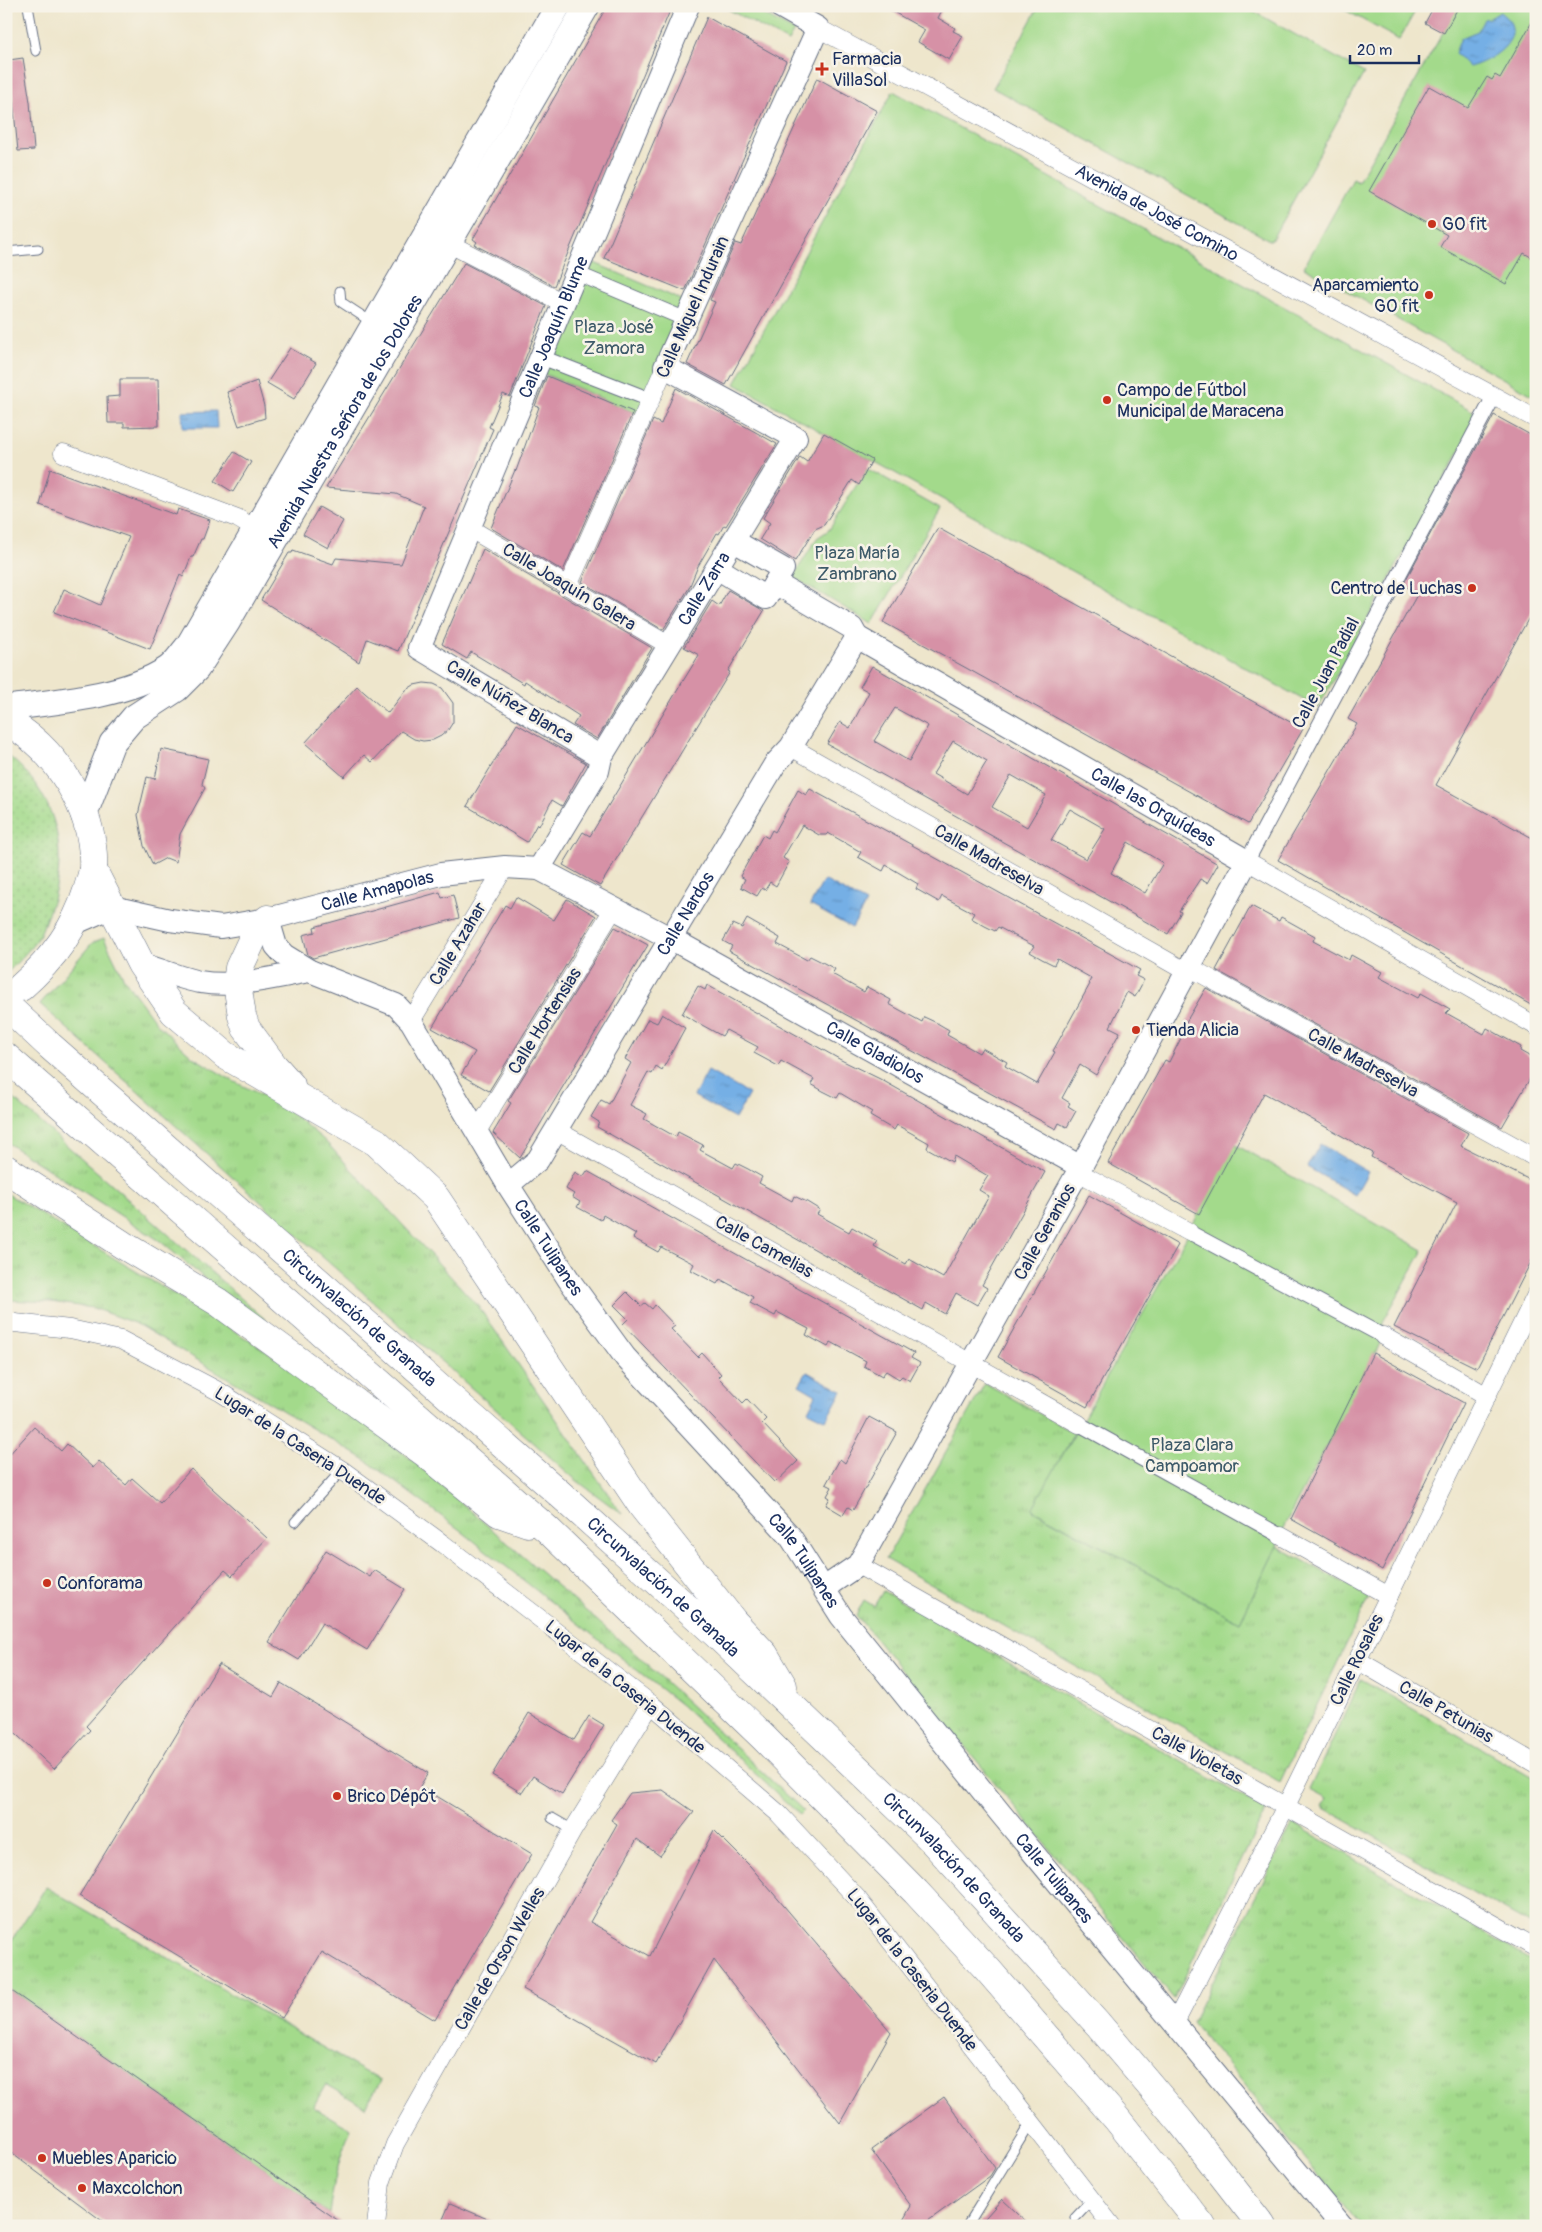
<svg xmlns="http://www.w3.org/2000/svg" width="1542" height="2232" viewBox="0 0 1542 2232" font-family="Pangolin,sans-serif">
  <style>
    .grass { fill: url(#grass-tufts); stroke: #5f8474 }
    .park { fill: #a3da8b; stroke: #5f8474 }
    .garden { fill: url(#garden-dots); stroke: #5f8474 }
    .water { fill: url(#water-ripples); stroke: #486fa2 }
    .building { fill: #d691a6; fill-rule: evenodd }
    .lines { fill: none; stroke-linecap: round; stroke-linejoin: round }
    .service-casing { stroke: #656f84; stroke-width: 11 }
    .pedestrian-casing { stroke: #656f84; stroke-width: 16 }
    .minor-casing { stroke: #656f84; stroke-width: 19 }
    .tertiary-casing { stroke: #656f84; stroke-width: 24 }
    .secondary-casing { stroke: #656f84; stroke-width: 27 }
    .primary-casing { stroke: #656f84; stroke-width: 29 }
    .motorway-casing { stroke: #656f84; stroke-width: 29 }
    .service { stroke: #fff; stroke-width: 9 }
    .pedestrian { stroke: #fff; stroke-width: 14 }
    .minor { stroke: #fff; stroke-width: 18 }
    .tertiary { stroke: #fff; stroke-width: 22 }
    .secondary { stroke: #fff; stroke-width: 25 }
    .primary { stroke: #fff; stroke-width: 28 }
    .motorway { stroke: #fff; stroke-width: 28 }
    .poi-dot { fill: #c8321e; stroke: #f7f3e8; stroke-width: 2 }
    .labels { text-anchor: middle; dominant-baseline: central; stroke-width: 5; stroke-linejoin: round; paint-order: stroke }
    .poi-label { font-size: 18px; fill: #1b2f5e; stroke: #f7f3e8; text-anchor: start }
    .street-label { font-size: 18px; fill: #1b2f5e; stroke: #f7f3e8 }
    .park-label { font-size: 18px; fill: #3d5a69; stroke: #f7f3e8 }
  </style>
  <defs>
    <pattern id="grass-tufts" width="24" height="20" patternUnits="userSpaceOnUse" patternTransform="scale(1.25)"><rect width="24" height="20" fill="#a3da8b"/><path d="M3 7l-1-3M5 7V3M7 7l1-3M15 17l-1-3M17 17v-4M19 17l1-3" fill="none" stroke="#8cbb7a"/></pattern>
    <pattern id="garden-dots" width="8" height="8" patternUnits="userSpaceOnUse" patternTransform="scale(1.25)"><rect width="8" height="8" fill="#a3da8b"/><path d="M2 2h.1M6 6h.1" fill="none" stroke="#8cbb7a" stroke-width="1.8" stroke-linecap="round"/></pattern>
    <pattern id="water-ripples" width="26" height="14" patternUnits="userSpaceOnUse" patternTransform="scale(1.25)"><rect width="26" height="14" fill="#75afe5"/><path d="M2 4q2-2 4 0t4 0M15 11q2-2 4 0t4 0" fill="none" stroke="#5f8fbd"/></pattern>
  </defs>
  <rect width="100%" height="100%" fill="#f7f3e8"/>
  <filter id="ink" filterUnits="userSpaceOnUse"><feTurbulence type="fractalNoise" baseFrequency=".02" numOctaves="2"/><feDisplacementMap in="SourceGraphic" scale="10" xChannelSelector="R" yChannelSelector="G"/><feConvolveMatrix kernelMatrix="1 2 1 2 8 2 1 2 1" color-interpolation-filters="sRGB"/></filter>
  <filter id="wash" filterUnits="userSpaceOnUse"><feTurbulence type="fractalNoise" baseFrequency=".0096" numOctaves="4" result="noise"/><feDisplacementMap in="SourceGraphic" scale="20" xChannelSelector="R" yChannelSelector="G"/><feGaussianBlur stdDeviation="1.12" result="paint"/><feColorMatrix in="noise" values="0 0 0 0 0 0 0 0 0 0 0 0 0 0 0 0 0 1.4 0 .05"/><feComposite in="paint" operator="in"/></filter>
  <g filter="url(#wash)">
    <rect width="100%" height="100%" fill="#eee6cc"/>
    <!-- grass -->
    <g class="grass">
      <path d="M104,938L124,979L157,1024L193,1057L233,1081L282,1105L325,1141L478,1306L622,1514L576,1480L293,1231L40,1004L92,943Z"/>
      <path d="M6,1092L267,1321L251,1317L160,1241L6,1142Z"/>
      <path d="M6,1193L217,1320L296,1370L412,1460L639,1657L804,1811L800,1815L681,1705L460,1530L364,1459L137,1324L93,1308L51,1302L6,1300Z"/>
      <path d="M985,1383L1074,1433L1033,1510L1240,1622L1277,1546L1369,1597L1280,1782L886,1559Z"/>
      <path d="M883,1591L1266,1810L1174,1999L856,1615L864,1600L874,1606Z"/>
      <path d="M1361,1679L1536,1780V1928L1322,1807L1326,1799L1309,1790Z"/>
      <path d="M1293,1823L1536,1963V2226H1361L1192,2022Z"/>
      <path d="M46,1887L381,2081L365,2107L326,2084L313,2107L351,2129C339,2157 333,2184 329,2214L6,1987V1949Z"/>
    </g>
    <!-- park -->
    <g class="park">
      <path d="M722,6H748L794,31L788,42Z"/>
      <path d="M1039,6H1244L1364,73L1271,241L993,88Z"/>
      <path d="M1338,6H1418L1399,40Z"/>
      <path d="M1458,6H1536V397L1304,267L1353,179L1358,182Z"/>
      <path d="M893,91L1480,415L1318,708L735,384Z"/>
      <path d="M590,261L686,302L638,414L542,373Z"/>
      <path d="M867,468L940,509L872,624L793,577L817,538L829,530Z"/>
      <path d="M1234,1144L1423,1250L1383,1322V1336L1373,1359L1286,1522L1277,1546L1240,1622L1032,1509L1189,1232Z"/>
    </g>
    <!-- garden -->
    <path class="garden" d="M6,754C58,794 72,856 47,916C44,924 41,934 36,941C28,952 17,962 8,972L6,971Z"/>
    <!-- water -->
    <g class="water">
      <path d="M1500,12C1504,16 1509,19 1511,24C1519,45 1486,63 1469,67L1455,53L1461,38L1478,31L1484,19L1490,18Z"/>
      <path d="M216,411L217,428H183L182,412Z"/>
      <path d="M824,880L866,903L852,928L810,905Z"/>
      <path d="M708,1071L749,1094L735,1119L694,1096Z"/>
      <path d="M1320,1144L1368,1172L1355,1195L1307,1167Z"/>
      <path d="M807,1372L842,1391L826,1420L808,1411L816,1395L799,1385Z"/>
    </g>
    <g id="blocks">
      <!-- building -->
      <g class="building">
        <path d="M607,6H672L554,286L475,245L477,242L473,239Z"/>
        <path d="M883,6H944L938,18L955,28L953,31L963,36L949,60L918,42L925,30Z"/>
        <path d="M1434,6H1459L1444,33L1425,23Z"/>
        <path d="M1536,15V260L1524,253L1506,284L1440,247L1447,235L1369,191L1429,86L1468,108L1487,77L1492,80L1495,75L1500,78Z"/>
        <path d="M707,17L786,61L685,291L604,258Z"/>
        <path d="M23,58L30,102L34,150L18,151L9,60Z"/>
        <path d="M817,78L877,111L726,385L687,364L715,302L710,300L735,243L741,245Z"/>
        <path d="M464,263L546,306L510,397L503,394L489,427L493,429L398,651L367,639L359,662L261,600L289,553H292L293,550L333,564L336,558L401,564L424,506L396,494L326,488Z"/>
        <path d="M290,348L316,363L294,399L267,383Z"/>
        <path d="M547,376L633,412L563,571L491,528L515,470L516,471L539,407L535,406Z"/>
        <path d="M120,379H158L159,426L124,427V423H108L107,397L120,396Z"/>
        <path d="M257,381L264,406L265,418L239,426L227,392Z"/>
        <path d="M676,388L777,444L726,526L724,525L719,534L717,533L698,566L689,588L663,630L582,582L653,420L661,424Z"/>
        <path d="M1494,415L1536,438V605L1436,785L1536,840V1008L1278,860L1357,724L1348,719L1418,593L1403,585Z"/>
        <path d="M824,433L872,460L859,485L852,480L824,525L815,529L795,561L760,539L770,523L763,518L800,457L807,462Z"/>
        <path d="M234,452L251,462L233,492L215,481Z"/>
        <path d="M50,469L176,515L178,509L210,520L203,539H201L193,557H191L183,577L180,575L150,649L54,612L64,589L100,605L129,537L40,505Z"/>
        <path d="M319,507L343,521L328,548L303,534Z"/>
        <path d="M938,528L1303,729L1248,824L883,622Z"/>
        <path d="M483,549L652,648L597,739L573,725L579,716L525,681L524,684L471,652L467,659L442,644Z"/>
        <path d="M728,590L764,611L728,671L730,672L600,886L563,865L583,832L590,836L680,686L699,655L684,647L712,601L719,606Z"/>
        <path d="M872,666L1218,864L1207,883L1200,879L1179,911L1181,912L1168,934L827,744L840,722L850,728L869,692L860,687ZM895,708L928,726L909,761L874,741ZM953,741L987,761L967,794L933,774ZM1011,775L1046,795L1027,827L992,807ZM1070,809L1105,829L1086,859L1051,840ZM1128,842L1163,863L1145,893L1111,873Z"/>
        <path d="M424,683L434,684L442,688L453,703V722L448,730L441,736L433,740L423,741L414,739L401,731L372,762L364,755L344,777L305,743L357,686L388,713L406,690L414,685Z"/>
        <path d="M517,724L586,763L562,806L552,800L539,826L537,824L527,842L467,806Z"/>
        <path d="M161,749L208,759L202,784L205,788L180,834L176,862L166,858L153,865L144,846L138,815L147,777L155,779Z"/>
        <path d="M810,789L1140,970L1136,976L1144,980L1135,997L1127,992L1110,1027L1120,1032L1096,1075L1080,1065L1062,1098L1070,1103L1068,1106L1076,1111L1067,1127L1059,1123L1056,1129L729,951L732,946L723,941L733,924L742,928L747,919L780,938L777,944L807,960L810,956L822,962L835,969L832,974L864,992L867,987L891,1000L889,1004L922,1022L924,1017L937,1023L949,1030L947,1035L979,1053L982,1048L1007,1062L1005,1066L1037,1084L1055,1052L1053,1051L1090,984L1089,983L1091,978L1057,959L1054,965L1042,959L1030,952L1034,946L998,927L995,931L985,926L971,918L974,913L942,896L939,902L916,889L918,884L886,865L883,871L858,857L861,852L828,833L826,835H819L802,825L783,858L789,862L776,886L770,882L765,890L762,888L757,896L741,887L745,879L740,876L763,835L768,838L772,830L775,832L798,790L806,795Z"/>
        <path d="M440,892L442,898L453,895L459,918L313,958L308,955L303,935L315,932L314,927Z"/>
        <path d="M516,897L554,920L567,899L596,916L489,1091L461,1075L475,1052L432,1028L505,905L510,908Z"/>
        <path d="M1251,906L1279,921L1281,917L1315,936L1313,941L1349,960L1351,955L1382,972L1379,977L1418,998L1421,993L1450,1009L1446,1013L1484,1034L1487,1028L1521,1047L1520,1051L1536,1060V1068L1502,1127L1216,970Z"/>
        <path d="M615,927L648,945L520,1158L493,1133L511,1103L508,1101Z"/>
        <path d="M707,985L841,1060L880,1079L1045,1172L982,1285L987,1288L977,1305L956,1293L945,1314L926,1303L923,1310L597,1127L599,1122L591,1117L601,1100L609,1104L631,1063L625,1059L648,1019L657,1023L662,1014L685,1028L662,1070L656,1066L652,1074L648,1072L630,1105L647,1114L644,1119L676,1137L678,1132L703,1145L700,1150L733,1168L736,1163L748,1169L762,1177L759,1183L792,1201L794,1196L807,1202L820,1210L817,1214L849,1232L852,1227L877,1241L874,1246L906,1264L909,1259L943,1278L989,1196L979,1190L988,1176L954,1156L952,1162L927,1148L929,1143L897,1125L894,1130L870,1116L872,1112L840,1093L837,1098L823,1091L811,1084L814,1079L781,1061L778,1066L754,1053L758,1047L726,1030L722,1036L682,1014L698,986L705,990Z"/>
        <path d="M1206,988L1468,1133L1461,1146L1536,1183V1252L1477,1368L1394,1327L1457,1202L1371,1157L1373,1153L1264,1093L1199,1214L1108,1163L1165,1060L1169,1062L1186,1028L1183,1027Z"/>
        <path d="M587,1171L914,1353L911,1358L920,1363L910,1381L902,1376L899,1379L886,1371L882,1376L864,1366L866,1361L831,1342L828,1347L806,1335L809,1329L777,1312L775,1316L750,1303L753,1297L720,1279L717,1284L691,1270L694,1264L661,1247L658,1252L633,1238L636,1234L603,1215L601,1220L577,1207L580,1202L572,1197L574,1194L566,1189L575,1172L583,1177Z"/>
        <path d="M1089,1195L1178,1245L1087,1407L998,1357Z"/>
        <path d="M627,1292L641,1306L645,1303L652,1309L655,1305L675,1326L671,1329L698,1357L702,1353L721,1374L718,1377L743,1403L747,1399L766,1419L762,1423L798,1461L775,1483L623,1324L628,1319L614,1305Z"/>
        <path d="M1373,1353L1464,1403L1382,1570L1291,1519Z"/>
        <path d="M869,1417L897,1432L853,1510L848,1507L843,1515L826,1505L830,1498L827,1496L832,1487L826,1484L840,1459L845,1463Z"/>
        <path d="M34,1427L61,1451L67,1444L93,1468L99,1461L126,1485L132,1478L160,1503L191,1469L267,1538L232,1576L225,1570L86,1726L90,1730L54,1769L6,1725V1458Z"/>
        <path d="M326,1550L370,1577L374,1570L405,1589L367,1650L322,1623L299,1660L269,1642Z"/>
        <path d="M219,1664L273,1697L281,1683L428,1773L420,1786L532,1854L435,2020L322,1952L282,2018L79,1896Z"/>
        <path d="M529,1713L574,1740L589,1716L604,1725L562,1794L533,1776L522,1793L492,1775Z"/>
        <path d="M663,1790L694,1812L660,1856L637,1839L590,1922L650,1956L714,1830L750,1866L891,2032L840,2123L714,1960L656,2064L523,1989L617,1824L611,1820L630,1793Z"/>
        <path d="M6,1987L346,2226H109L6,2149Z"/>
        <path d="M944,2097L995,2168L990,2176L921,2226H900L911,2206L871,2150Z"/>
        <path d="M1002,2199L1031,2226H978Z"/>
        <path d="M450,2203L504,2226H440Z"/>
      </g>
    </g>
  </g>
  <g filter="url(#ink)">
    <use href="#blocks" fill-opacity="0" stroke="#656f84" stroke-width="1"/>
    <g class="lines">
      <!-- service casing -->
      <g class="service-casing">
        <g id="service">
          <path d="M28,6L36,51"/>
          <path d="M6,252L38,249"/>
          <path d="M340,291L341,302L373,323"/>
          <path d="M295,1522L342,1470"/>
          <path d="M552,1818L573,1830"/>
          <path d="M1075,2218L1091,2201"/>
          <path d="M967,2226L1031,2122"/>
        </g>
      </g>
      <!-- pedestrian casing -->
      <g class="pedestrian-casing">
        <g id="pedestrian">
          <path d="M576,273L687,320"/>
          <path d="M541,357L651,400"/>
          <path d="M1247,861L1494,396"/>
          <path d="M1189,1232L1383,1336"/>
          <path d="M1079,1424L1281,1536"/>
        </g>
      </g>
      <!-- minor casing -->
      <g class="minor-casing">
        <g id="minor">
          <path id="s1" d="M818,28L1536,419"/>
          <path d="M450,244L563,303"/>
          <path d="M63,453L237,518L255,529"/>
          <path d="M469,528L670,646"/>
          <path d="M568,586L665,367"/>
          <path d="M791,747L1187,972"/>
          <path d="M1247,861L1536,1026"/>
          <path d="M1189,967L1536,1158"/>
          <path d="M411,1021L505,867"/>
          <path d="M556,1130L1079,1424"/>
          <path d="M476,1133L614,908"/>
          <path d="M1078,1172L1189,1232"/>
          <path d="M6,1322L70,1329L121,1340L220,1392L342,1470L443,1544L651,1704L778,1813L857,1898L1112,2226"/>
          <path d="M1383,1336L1487,1396"/>
          <path d="M1281,1536L1389,1596"/>
          <path d="M858,1565L1536,1948"/>
          <path d="M1357,1660L1536,1764"/>
          <path d="M1175,2023L1286,1806L1536,1295"/>
          <path d="M376,2226L381,2183L395,2144L573,1830L651,1704"/>
        </g>
      </g>
      <!-- tertiary casing -->
      <g class="tertiary-casing">
        <g id="tertiary">
          <path d="M717,568L766,598L783,569L734,541"/>
          <path id="s2" d="M775,583L852,628L857,637L1247,861L1078,1172L858,1565L824,1588"/>
          <path id="s3" d="M601,757L419,648L688,6"/>
          <path id="s4" d="M539,869L598,771L601,757L796,438L665,367L818,28L779,6"/>
          <path id="s5" d="M268,919L276,946L284,955L310,971L396,1005L411,1021L508,1185L569,1280L625,1357L790,1536L841,1616L1001,1814L1342,2226"/>
          <path id="s6" d="M73,924L112,907L170,920L221,927L268,919L441,874L505,867L539,869L670,938L1081,1167"/>
          <path d="M141,964C159,969 182,979 200,982C236,988 274,977 310,971"/>
          <path id="s7" d="M508,1185L538,1160L775,764L791,747L857,637"/>
        </g>
      </g>
      <!-- secondary casing -->
      <g class="secondary-casing">
        <g id="secondary">
          <path d="M6,708C54,702 127,696 167,669C175,664 181,654 188,646L558,6"/>
          <path id="s8" d="M84,816L112,743L134,717L177,689L197,669L227,623L587,6"/>
        </g>
      </g>
      <!-- primary casing -->
      <g class="primary-casing">
        <path id="primary" d="M6,721C56,748 96,811 93,869C92,876 89,884 87,891C75,930 52,960 21,987"/>
      </g>
      <!-- motorway casing -->
      <g class="motorway-casing">
        <g id="motorway">
          <path d="M93,870L141,964L174,1012L225,1055L376,1142L436,1198L642,1506L733,1621L764,1654L783,1686"/>
          <path d="M268,919L253,938L239,968L237,983L242,1016L246,1028L274,1066L291,1085"/>
          <path id="s9" d="M6,1005L50,1046L569,1502L716,1634L928,1836L1098,2024L1181,2122L1262,2226"/>
          <path d="M6,1057L548,1530L764,1738L916,1892L988,1970L1117,2119L1202,2226"/>
          <path d="M6,1169L123,1245L218,1302L425,1453L499,1513L528,1523"/>
        </g>
      </g>
      <!-- service -->
      <use href="#service" class="service"/>
      <!-- pedestrian -->
      <use href="#pedestrian" class="pedestrian"/>
      <!-- minor -->
      <use href="#minor" class="minor"/>
      <!-- tertiary -->
      <use href="#tertiary" class="tertiary"/>
      <!-- secondary -->
      <use href="#secondary" class="secondary"/>
      <!-- primary -->
      <use href="#primary" class="primary"/>
      <!-- motorway -->
      <use href="#motorway" class="motorway"/>
    </g>
  </g>
  <!-- markers -->
  <g class="poi-dot">
    <path d="M819.5 61.5h5v5h5v5h-5v5h-5v-5h-5v-5h5z"/>
    <circle cx="1432" cy="224" r="5"/>
    <circle cx="1429" cy="295" r="5"/>
    <circle cx="1107" cy="400" r="5"/>
    <circle cx="1472" cy="588" r="5"/>
    <circle cx="1136" cy="1030" r="5"/>
    <circle cx="47" cy="1583" r="5"/>
    <circle cx="337" cy="1796" r="5"/>
    <circle cx="42" cy="2158" r="5"/>
    <circle cx="82" cy="2188" r="5"/>
  </g>
  <g class="labels">
    <!-- poi labels -->
    <g class="poi-label">
      <text x="832" y="59">Farmacia<tspan x="832" dy="21">VillaSol</tspan></text>
      <text x="1442" y="224">GO fit</text>
      <text x="1419" y="285" text-anchor="end">Aparcamiento<tspan x="1419" dy="21">GO fit</tspan></text>
      <text x="1117" y="390">Campo de Fútbol<tspan x="1117" dy="21">Municipal de Maracena</tspan></text>
      <text x="1462" y="588" text-anchor="end">Centro de Luchas</text>
      <text x="1146" y="1030">Tienda Alicia</text>
      <text x="57" y="1583">Conforama</text>
      <text x="347" y="1796">Brico Dépôt</text>
      <text x="52" y="2158">Muebles Aparicio</text>
      <text x="92" y="2188">Maxcolchon</text>
    </g>
    <!-- street labels -->
    <g class="street-label">
      <text stroke="none"><textPath href="#s1" startOffset="386">Avenida de José Comino</textPath></text>
      <text transform="translate(693 307) rotate(-66)">Calle Miguel Indurain</text>
      <text stroke="none"><textPath href="#s3" startOffset="560">Calle Joaquín Blume</textPath></text>
      <text stroke="none"><textPath href="#s8" startOffset="480">Avenida Nuestra Señora de los Dolores</textPath></text>
      <text transform="translate(569 587) rotate(31)">Calle Joaquín Galera</text>
      <text stroke="none"><textPath href="#s4" startOffset="326">Calle Zarra</textPath></text>
      <text transform="translate(1326 673) rotate(-62)">Calle Juan Padial</text>
      <text transform="translate(510 702) rotate(31)">Calle Núñez Blanca</text>
      <text stroke="none"><textPath href="#s2" startOffset="441">Calle las Orquídeas</textPath></text>
      <text transform="translate(989 860) rotate(30)">Calle Madreselva</text>
      <text stroke="none"><textPath href="#s6" startOffset="314">Calle Amapolas</textPath></text>
      <text stroke="none"><textPath href="#s7" startOffset="326">Calle Nardos</textPath></text>
      <text transform="translate(458 944) rotate(-59)">Calle Azahar</text>
      <text transform="translate(545 1021) rotate(-58)">Calle Hortensias</text>
      <text stroke="none"><textPath href="#s6" startOffset="861">Calle Gladiolos</textPath></text>
      <text transform="translate(1363 1063) rotate(29)">Calle Madreselva</text>
      <text transform="translate(1045 1232) rotate(-61)">Calle Geranios</text>
      <text stroke="none"><textPath href="#s5" startOffset="450">Calle Tulipanes</textPath></text>
      <text transform="translate(764 1247) rotate(29)">Calle Camelias</text>
      <text stroke="none"><textPath href="#s9" startOffset="472">Circunvalación de Granada</textPath></text>
      <text transform="translate(300 1446) rotate(33)">Lugar de la Caseria Duende</text>
      <text stroke="none"><textPath href="#s5" startOffset="855">Calle Tulipanes</textPath></text>
      <text stroke="none"><textPath href="#s9" startOffset="878">Circunvalación de Granada</textPath></text>
      <text transform="translate(1357 1660) rotate(-64)">Calle Rosales</text>
      <text transform="translate(625 1687) rotate(39)">Lugar de la Caseria Duende</text>
      <text transform="translate(1446 1712) rotate(30)">Calle Petunias</text>
      <text transform="translate(1197 1756) rotate(29)">Calle Violetas</text>
      <text stroke="none"><textPath href="#s9" startOffset="1282">Circunvalación de Granada</textPath></text>
      <text stroke="none"><textPath href="#s5" startOffset="1260">Calle Tulipanes</textPath></text>
      <text transform="translate(500 1959) rotate(-60)">Calle de Orson Welles</text>
      <text transform="translate(912 1970) rotate(52)">Lugar de la Caseria Duende</text>
    </g>
    <!-- park labels -->
    <g class="park-label">
      <text x="614" y="327">Plaza José<tspan x="614" dy="21">Zamora</tspan></text>
      <text x="857" y="553">Plaza María<tspan x="857" dy="21">Zambrano</tspan></text>
      <text x="1192" y="1445">Plaza Clara<tspan x="1192" dy="21">Campoamor</tspan></text>
    </g>
  </g>
  <!-- margin -->
  <rect width="1542" height="2232" fill="none" stroke="#f7f3e8" stroke-width="25"/>
  <!-- scale -->
  <path d="M1350 55v8h69v-8" fill="none" stroke="#1b2f5e" stroke-width="2.5"/>
  <text x="1357" y="55" font-size="15" fill="#1b2f5e" stroke="#f7f3e8" stroke-width="4" paint-order="stroke">20 m</text>
</svg>
